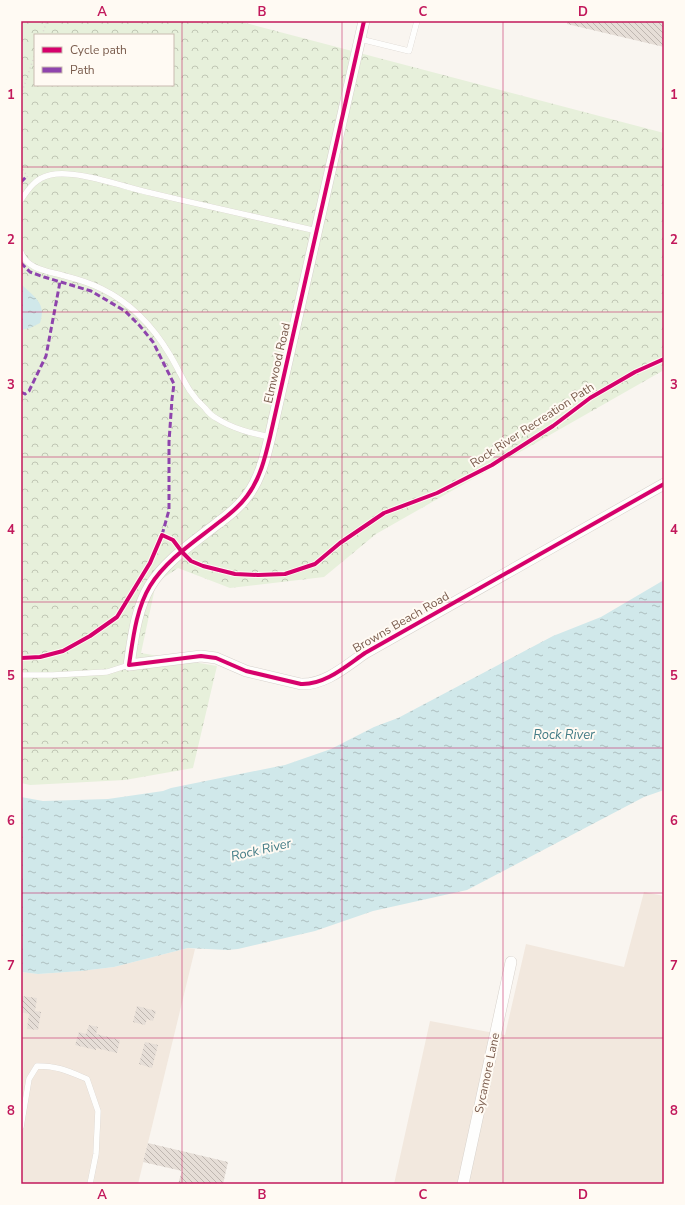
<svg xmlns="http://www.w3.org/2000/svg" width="685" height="1205" viewBox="0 0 685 1205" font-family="'Nunito Sans',sans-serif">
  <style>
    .residential { fill: #f2e8de }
    .park { fill: url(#park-crowns); fill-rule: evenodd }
    .water { fill: url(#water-ripples) }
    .building { fill: url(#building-back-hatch) }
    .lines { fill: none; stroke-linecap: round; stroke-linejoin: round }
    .service-casing { stroke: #d7d1cb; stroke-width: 6 }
    .minor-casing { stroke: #d7d1cb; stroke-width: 12 }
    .path { stroke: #dcd5d0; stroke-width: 1.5; stroke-dasharray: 1 3; stroke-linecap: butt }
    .service { stroke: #fefefd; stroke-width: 5.5 }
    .minor { stroke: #fefefd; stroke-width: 11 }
    .quiet { stroke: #8e44ad; stroke-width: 3; stroke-dasharray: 6 3; stroke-linecap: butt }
    .cycleway-casing { stroke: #fffaf3; stroke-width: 6 }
    .cycleway { stroke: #d6006c; stroke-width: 4 }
    .grid { fill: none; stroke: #c2185b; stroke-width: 1; stroke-opacity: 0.55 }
    .labels { text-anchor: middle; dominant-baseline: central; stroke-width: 4; stroke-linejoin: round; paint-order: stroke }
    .street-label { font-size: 12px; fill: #7a5c4d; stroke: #fffaf3 }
    .water-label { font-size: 13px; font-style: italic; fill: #437c86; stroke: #fffaf3 }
    .neatline { fill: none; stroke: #c2185b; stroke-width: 1.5 }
    .grid-label { font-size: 13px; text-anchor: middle; font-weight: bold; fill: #c2185b }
  </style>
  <defs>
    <pattern id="park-crowns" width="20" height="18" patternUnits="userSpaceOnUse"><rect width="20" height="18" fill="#e7f0db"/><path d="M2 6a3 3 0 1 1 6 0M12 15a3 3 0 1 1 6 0" fill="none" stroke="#c0c6b4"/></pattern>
    <pattern id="water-ripples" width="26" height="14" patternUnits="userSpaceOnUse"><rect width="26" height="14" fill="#d0e8ea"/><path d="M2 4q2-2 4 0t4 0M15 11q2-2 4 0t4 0" fill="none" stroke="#aebfc0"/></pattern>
    <pattern id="building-back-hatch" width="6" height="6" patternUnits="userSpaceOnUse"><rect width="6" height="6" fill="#e6ded7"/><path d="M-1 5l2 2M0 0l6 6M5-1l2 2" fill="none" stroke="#bfb7b1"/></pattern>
  </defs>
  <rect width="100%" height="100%" fill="#f9f5f0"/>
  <!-- residential -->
  <g class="residential">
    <path d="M644,892L664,896V1184H394L430,1021L505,1035L526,944L624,967Z"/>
    <path d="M188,948L195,949L138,1184H21V972L38,974L81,971L114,967Z"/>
  </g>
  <!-- park -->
  <path class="park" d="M21,21H238L664,133V370L376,534L324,577L230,588L178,568L156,583L141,653L217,666L193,768L125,780L30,785L21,783ZM35,35H173V85H35Z"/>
  <!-- water -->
  <g class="water">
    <path d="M21,284C34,297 47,303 40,323L30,328L21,330Z"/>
    <path d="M664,580V790L644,797L467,890L373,911L315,931L238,949L227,950L188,948L114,967L81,971L38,974L21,972V797L43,801L108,799L163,791L171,788L285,765L331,749L374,727L398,718L553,636L601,617Z"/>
  </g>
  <!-- building -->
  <g class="building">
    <path d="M567,21H664V47L567,24Z"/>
    <path d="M21,996L37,998L35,1011L41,1012L38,1030L27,1029L29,1014L21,1012Z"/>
    <path d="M137,1006L156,1011L153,1021L147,1019L145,1025L133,1022Z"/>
    <path d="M89,1025L98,1027L96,1034L120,1040L117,1053L96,1048V1050L75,1045L79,1032L86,1034Z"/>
    <path d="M145,1042L158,1045L152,1068L139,1064Z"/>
    <path d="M148,1143L228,1162L223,1184H178L182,1171L143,1162Z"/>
  </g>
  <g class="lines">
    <!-- service casing -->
    <g class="service-casing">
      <g id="service">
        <path d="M360,39L409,51L417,21"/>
        <path d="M21,200C29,188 36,178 50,175C76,169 123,187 151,193C206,206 261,218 317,231"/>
        <path d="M21,252C27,270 49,271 65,276C77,279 90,283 102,289C131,303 154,328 170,355C182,375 187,392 205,408C208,412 212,416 216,418C233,429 251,433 270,437"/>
        <path d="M21,675H53L107,672L129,665"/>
        <path d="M21,1127L29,1079L37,1066C58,1066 68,1071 87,1079L98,1111L96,1154L90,1184"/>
      </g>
    </g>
    <!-- minor casing -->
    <g class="minor-casing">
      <g id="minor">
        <path d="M364,21L270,437C265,458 260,479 247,496C239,507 229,515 218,523C194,542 166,560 150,586C136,609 133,639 129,665L201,656L216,658L246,671L301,684C325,685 346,666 365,653L664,484"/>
        <path d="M463,1184L511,962"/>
      </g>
    </g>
    <!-- path -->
    <g class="path">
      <path d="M42,35L47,21"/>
      <path d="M21,95L35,54"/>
      <path d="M21,134V139"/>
      <path d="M21,166L28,178"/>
    </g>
    <!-- service -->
    <use href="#service" class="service"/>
    <!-- minor -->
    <use href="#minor" class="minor"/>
    <!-- quiet -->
    <g class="quiet">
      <path d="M21,182L27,176"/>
      <path d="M21,263L30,272L44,277L91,291L125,311L140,326L153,342L174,384L172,399L169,442V510L162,535"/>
      <path d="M21,392L25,394L29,391L46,356L60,282"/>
    </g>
    <!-- cycleway casing -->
    <g class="cycleway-casing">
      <g id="cycleway">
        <path d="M364,21L270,437C265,458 260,479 247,496C239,507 229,515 218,523C194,542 166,560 150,586C136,609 133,639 129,665L201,656L216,658L246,671L301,684C325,685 346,666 365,653L664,484"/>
        <path d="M21,658L40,657L63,651L90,636L117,617L150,563L162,535L173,540L182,552L191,561L203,566L235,574L258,575L285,574L315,564L340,543L384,513L437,493L492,465L553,426L590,398L635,372L664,359"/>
      </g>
    </g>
    <!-- cycleway -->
    <use href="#cycleway" class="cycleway"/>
  </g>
  <!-- grid -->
  <path class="grid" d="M182,21V1184M342,21V1184M503,21V1184M21,167H664M21,312H664M21,457H664M21,602H664M21,748H664M21,893H664M21,1038H664"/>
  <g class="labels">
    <!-- street labels -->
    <g class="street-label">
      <text transform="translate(277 363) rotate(-77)">Elmwood Road</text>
      <text transform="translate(532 425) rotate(-33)">Rock River Recreation Path</text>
      <text transform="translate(401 622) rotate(-30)">Browns Beach Road</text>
      <text transform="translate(487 1073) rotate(-78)">Sycamore Lane</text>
    </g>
    <!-- water labels -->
    <g class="water-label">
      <text x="564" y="735">Rock River</text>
      <text transform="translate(261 850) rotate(-13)">Rock River</text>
    </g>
  </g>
  <!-- border -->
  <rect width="685" height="1205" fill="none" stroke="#fffaf3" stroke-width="44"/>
  <!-- legend -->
  <rect x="34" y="34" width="140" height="52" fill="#fffaf3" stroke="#cabbb1"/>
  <rect x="42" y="47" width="20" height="6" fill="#d6006c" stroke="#cabbb1"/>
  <text x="70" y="54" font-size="12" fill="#7a5c4d">Cycle path</text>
  <rect x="42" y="67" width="20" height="6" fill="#8e44ad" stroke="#cabbb1"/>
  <text x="70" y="74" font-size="12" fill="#7a5c4d">Path</text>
  <rect x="22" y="22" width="641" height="1161" class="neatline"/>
  <g class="grid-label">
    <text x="102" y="16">A</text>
    <text x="262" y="16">B</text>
    <text x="423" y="16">C</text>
    <text x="583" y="16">D</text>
    <text x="11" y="99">1</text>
    <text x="674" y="99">1</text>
    <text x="11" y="244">2</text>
    <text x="674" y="244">2</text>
    <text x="11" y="389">3</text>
    <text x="674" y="389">3</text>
    <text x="11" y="534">4</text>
    <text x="674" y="534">4</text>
    <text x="11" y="680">5</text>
    <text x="674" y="680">5</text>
    <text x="11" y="825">6</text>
    <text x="674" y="825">6</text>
    <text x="11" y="970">7</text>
    <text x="674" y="970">7</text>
    <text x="11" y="1115">8</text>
    <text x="674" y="1115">8</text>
    <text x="102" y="1199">A</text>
    <text x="262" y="1199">B</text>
    <text x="423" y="1199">C</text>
    <text x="583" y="1199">D</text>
  </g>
</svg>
